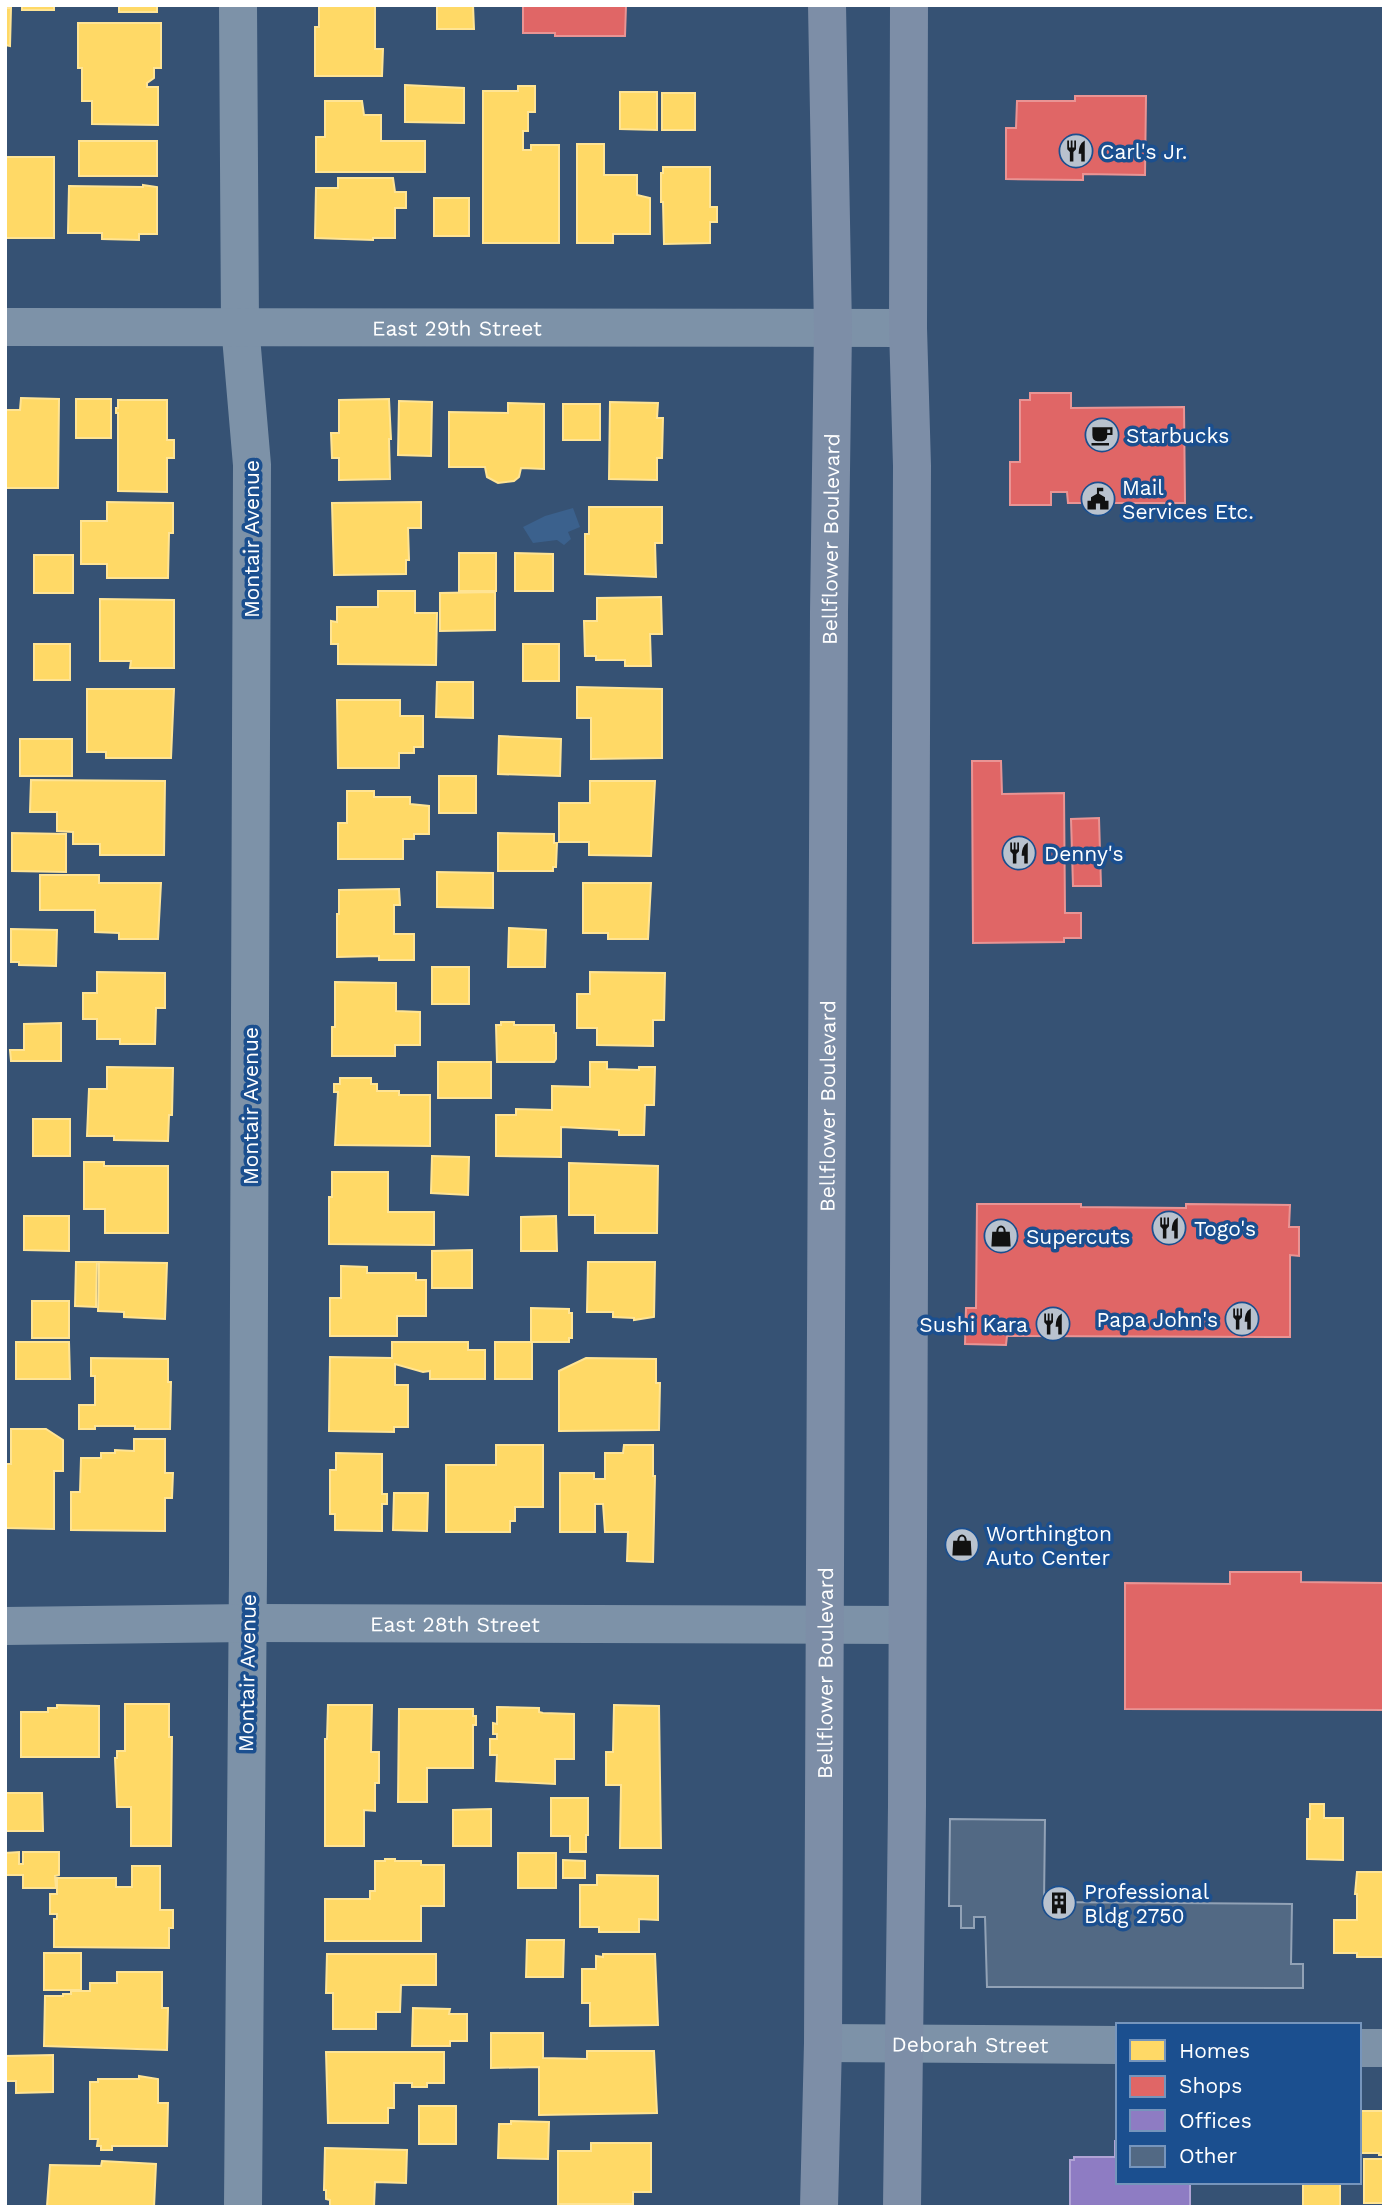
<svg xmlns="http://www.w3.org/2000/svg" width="1389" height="2212" viewBox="0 0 1389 2212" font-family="'Work Sans',sans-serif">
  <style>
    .water { fill: #3b618d }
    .homes { fill: #ffd966; stroke: #ffe494; stroke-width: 2 }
    .shops { fill: #e06666; stroke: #e99494; stroke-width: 2 }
    .offices { fill: #8e7cc3; stroke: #b0a3d5; stroke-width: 2 }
    .building { fill: #526984; stroke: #92a2b6; stroke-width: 2 }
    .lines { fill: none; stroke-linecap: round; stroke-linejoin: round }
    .minor { stroke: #7d92a8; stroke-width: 38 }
    .major { stroke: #7d8ea7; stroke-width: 38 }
    .labels { text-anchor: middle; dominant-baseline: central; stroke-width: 7; stroke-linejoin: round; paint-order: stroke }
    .poi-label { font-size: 21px; fill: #fff; stroke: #1b4f8f; text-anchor: start }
    .street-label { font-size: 21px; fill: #fff; stroke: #1b4f8f }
  </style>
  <rect width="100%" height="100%" fill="#365274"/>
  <!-- water -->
  <path class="water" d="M573,508L580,527L568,532L571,539L564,545L557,540L533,543L523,527L545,516Z"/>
  <!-- homes -->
  <g class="homes">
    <rect x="22" y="5" width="32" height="5"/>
    <rect x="119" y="5" width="38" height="7"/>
    <path d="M319,5H375V49H383L382,76H315V27H319Z"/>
    <path d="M437,5H473L474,29H437Z"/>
    <path d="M5,8H11L10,46L5,45Z"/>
    <path d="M78,23H161V68H154V78L147,83V87H158V125L92,124V101H82V68H78Z"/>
    <path d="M405,85L464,88V123L405,122Z"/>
    <path d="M518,86H535V112H528V131H523V150H531V145H559V243H483V91H518Z"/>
    <path d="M620,92H657V130L620,129Z"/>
    <rect x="662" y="93" width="33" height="37"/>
    <path d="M325,101H362L364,115H381V141H425V172H316V137H325Z"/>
    <rect x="79" y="141" width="78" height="35"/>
    <path d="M577,144H604V175H637V195L650,198V234H613V243H577Z"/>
    <rect x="5" y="157" width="49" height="81"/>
    <path d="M663,167H710V207H717V222H710V243L664,244L663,202H661V173H663Z"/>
    <path d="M338,178H393L395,192H406V208H395V238H373V240L315,238L316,188H338Z"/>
    <path d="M143,185L157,187V234H139V240L102,239V233H68L69,186L143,187Z"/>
    <rect x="434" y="198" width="35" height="38"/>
    <path d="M21,398L59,399L58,488H5V410H20Z"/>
    <rect x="76" y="399" width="35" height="39"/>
    <path d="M389,399L391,439H389L390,479L339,480V458H332L331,433H339V400Z"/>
    <path d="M118,400H167V440H174V458H167V492L118,491V413H116V408H118Z"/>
    <path d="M399,401L432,402L431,456L398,455Z"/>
    <path d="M610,402L658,403L657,418H663L662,458H657V480L609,479Z"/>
    <path d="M508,403L544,404V469L521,468L519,477L514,481L498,483L487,477L485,467H449V412L508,413Z"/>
    <rect x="563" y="404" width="37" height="36"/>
    <path d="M107,502L173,503V533H169L168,578H107V564H81V521H107Z"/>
    <path d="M421,502V528H408L409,560H406V574L334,575L332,503Z"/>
    <path d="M589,507H662V543H655L656,577L585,574V534H589Z"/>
    <rect x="459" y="553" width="37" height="38"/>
    <path d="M515,553L553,554V591H515Z"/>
    <rect x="34" y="555" width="39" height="38"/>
    <path d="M378,591H415V613H437L436,665L338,664V644H331V621L337,622V607H378Z"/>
    <path d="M495,592V630L440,631V593Z"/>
    <path d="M661,597L662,634H650L651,666H625V660H596V656H585L584,621H597V598Z"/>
    <path d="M100,599L174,600V668H130L131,661H100Z"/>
    <rect x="34" y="644" width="36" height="36"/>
    <rect x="523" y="644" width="36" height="37"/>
    <path d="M437,682H473V718L436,717Z"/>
    <path d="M577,687L662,689V758L591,759V718H577Z"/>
    <path d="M87,689H174L171,758H106V752H87Z"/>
    <path d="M337,700H400V716H423V747H414V753H399V768H338Z"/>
    <path d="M499,736L561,739L560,776L498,774Z"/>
    <rect x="20" y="739" width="52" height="37"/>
    <rect x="439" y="776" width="37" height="37"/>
    <path d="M31,780L165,781L164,855H100V844H73V832L57,831V812H30Z"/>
    <path d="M590,781H655L651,856L589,855V842H559V803H590Z"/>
    <path d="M347,791H374V797H410V804L429,806V834H414V839H403V859H338V823H347Z"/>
    <path d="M12,833L66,834V872L12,871Z"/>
    <path d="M498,833L554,834V843H557L556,867H553V871H498Z"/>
    <path d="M437,872L493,873V908L437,907Z"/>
    <path d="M40,875H99V883H161L158,939H119V933L95,932V910H40Z"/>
    <path d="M583,883H651L648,939H608V933H583Z"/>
    <path d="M399,889L400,905H394V934H414V960H379V956L337,957V914H339V890Z"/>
    <path d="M509,928L546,930L545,967H508Z"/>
    <path d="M11,929L57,930L56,966L19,965V962H11Z"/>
    <rect x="432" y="967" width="37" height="37"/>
    <path d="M97,972L165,973V1008H156L155,1044H120V1039H97V1019H83V993H97Z"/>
    <path d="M590,972L665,973L664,1020H653V1046L597,1045V1028H577V994H590Z"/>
    <path d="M335,982L396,983V1011L420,1012V1045H395V1056H332V1027H335Z"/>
    <path d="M501,1022H514V1025H554V1033H556V1059L554,1062H497L496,1025H501Z"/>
    <path d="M61,1023V1061H11L10,1050H24V1024Z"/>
    <rect x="438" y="1062" width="53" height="36"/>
    <path d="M590,1062H607V1069L639,1070V1067H655L654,1105H645L644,1135H619V1130L561,1127V1157L496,1156V1115H516V1109L552,1110V1086L590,1087Z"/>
    <path d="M107,1067L173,1068L172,1115H169L168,1141L114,1140V1136H87L89,1089H107Z"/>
    <path d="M340,1078H371V1084H377V1091H399V1095H430V1146L335,1145L338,1092H334V1084H340Z"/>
    <rect x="33" y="1119" width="37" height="37"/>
    <path d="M432,1156L469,1157L468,1195L431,1193Z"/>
    <path d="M84,1162H104V1166H168V1233H105V1209H84Z"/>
    <path d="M569,1163L658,1166L657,1233H595V1215H569Z"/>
    <path d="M332,1172H388V1212H434V1245L329,1244V1197H332Z"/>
    <path d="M24,1216H69V1251L24,1250Z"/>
    <path d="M556,1216L557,1251H521V1217Z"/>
    <path d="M472,1250V1288H432V1251Z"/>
    <path d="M76,1262H97L96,1307L75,1306Z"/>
    <path d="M99,1262L167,1263L165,1319L124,1317V1312L98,1311Z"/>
    <path d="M588,1262H655L654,1317L634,1320V1318L613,1317V1312H587Z"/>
    <path d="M341,1266L367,1267V1273H416V1280H426V1316H397V1336H330V1298H341Z"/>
    <rect x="32" y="1301" width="37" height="37"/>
    <path d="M531,1308L569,1309V1313H572V1338H569V1342H531Z"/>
    <path d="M16,1342H69L70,1379H16Z"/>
    <path d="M392,1342H468V1350H485V1379H430V1371L423,1372L395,1364V1385H408V1427H394V1432L329,1431L330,1357L392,1358Z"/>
    <rect x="495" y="1342" width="37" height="37"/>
    <path d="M91,1358L168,1359V1382H171L170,1429H135V1426H95V1429H79V1405H95V1376H91Z"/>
    <path d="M586,1358L656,1359V1383H660L659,1430L559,1431V1371Z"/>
    <path d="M11,1429H46L63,1440V1471H54V1529L5,1528V1464H11Z"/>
    <path d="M134,1439H165V1473H173L172,1498H165V1531L71,1530V1492H80L81,1458H101V1453H115V1450L134,1451Z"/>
    <path d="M496,1445H543V1507H515V1521H510V1532H446V1465H496Z"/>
    <path d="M624,1445H653V1476H655L653,1562L627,1561L628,1532H605L603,1504H595V1532H560V1473H594V1479H605V1453H623Z"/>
    <path d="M336,1453L382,1454V1494H387V1504H382V1531L335,1530V1514H330V1470H336Z"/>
    <path d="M394,1493H428L427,1531L393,1530Z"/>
    <path d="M125,1704H169V1737H172L171,1846H131V1807H117L115,1758H117V1751H125Z"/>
    <path d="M57,1705L99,1706V1757H21V1712H48V1708H57Z"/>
    <path d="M328,1705H372L371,1752H379V1783H375V1811L364,1810V1846H325V1739H327Z"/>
    <path d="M614,1705L659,1706L661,1848H620L621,1785H606V1752H613Z"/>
    <path d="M497,1707L539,1708V1712L543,1713L574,1714V1759H555V1784L496,1781L497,1755H490V1739H497V1734H493V1723L497,1724Z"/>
    <path d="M399,1709H473V1716H476V1725H473V1768H427V1802H398Z"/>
    <path d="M5,1793H42L43,1831H5Z"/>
    <path d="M551,1798H588V1835H586V1852H570V1836H551Z"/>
    <path d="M1310,1804H1324V1818H1343V1860L1307,1859V1819H1310Z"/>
    <path d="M491,1809V1846H453V1810Z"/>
    <path d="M19,1852V1864H23V1852H59V1875L55,1876L56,1888H23V1875H5V1853Z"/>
    <rect x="518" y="1853" width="38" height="35"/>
    <path d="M385,1859H395V1861H421V1865H444V1906H421V1941H325V1899H370V1891H375V1861H385Z"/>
    <path d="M563,1860L585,1861V1878H563Z"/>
    <path d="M132,1866H160V1910H173V1928H169V1948L54,1947V1919H57V1914H50V1894H57V1878H116V1887H132Z"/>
    <path d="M1357,1872H1384V1957H1357V1953H1334V1920H1357V1894H1355Z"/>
    <path d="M597,1875L658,1876V1920L639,1919V1932H599V1927H580V1885H597Z"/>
    <path d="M527,1940H564L563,1977H526Z"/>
    <rect x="44" y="1953" width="37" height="37"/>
    <path d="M327,1954H436V1985H401L400,2012H376V2029H333V1993H326Z"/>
    <path d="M603,1954H655L658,2025L590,2026V2003H582V1969H596V1956L603,1957Z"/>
    <path d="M117,1972H162V2008H168L167,2050L44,2046L45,1996H63V1994H71V1991H90V1983H117Z"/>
    <path d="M413,2008L450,2009L449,2014H467V2041H450V2046H412Z"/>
    <path d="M491,2033H543V2058L587,2059V2051H654L657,2113L539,2115V2067L491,2068Z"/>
    <path d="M326,2052H444V2083H427V2087H412V2083H394V2108H388V2123H328Z"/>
    <path d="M53,2055V2092L16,2093V2081H5V2056Z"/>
    <path d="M139,2076L158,2079V2103H168L167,2146H112V2150H101V2146H97L98,2139H90V2082H98V2079H139Z"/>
    <rect x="419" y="2106" width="37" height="38"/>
    <path d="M1359,2111H1384V2155H1379V2153H1360L1359,2157Z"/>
    <path d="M511,2121L549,2122L548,2159L498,2158L499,2124H511Z"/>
    <path d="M591,2143H651V2192H633V2204H558V2151H591Z"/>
    <path d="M325,2148L407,2150L406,2183L375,2182L374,2207H330V2200L326,2199V2190H324Z"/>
    <rect x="1364" y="2159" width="20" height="44"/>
    <path d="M102,2161L156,2164L154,2207L47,2206L50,2165L101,2166Z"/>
    <rect x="1303" y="2182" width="37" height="24"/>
  </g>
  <!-- shops -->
  <g class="shops">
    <path d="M523,5H626L625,36H555V33H523Z"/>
    <path d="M1075,96H1146L1145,175L1083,174V180L1006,179V128H1016L1017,101H1075Z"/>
    <path d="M1030,393H1071V408L1184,407L1185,503H1068L1067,492H1051V505H1010V462H1020V400H1030Z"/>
    <path d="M972,761H1001L1002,794L1064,793L1065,913H1081V938H1064V942L973,943Z"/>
    <path d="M1099,818L1101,886H1073L1071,819Z"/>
    <path d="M977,1204H1081V1207L1186,1208V1204L1290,1205L1289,1227H1299V1256L1290,1255V1337L1007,1336L1006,1345L965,1344L966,1308H976Z"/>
    <path d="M1230,1572H1301V1582L1384,1583V1710L1125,1709V1583L1230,1584Z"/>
  </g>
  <!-- offices -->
  <path class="offices" d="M1115,2141H1118V2182H1190V2207H1070V2160H1074V2157H1115Z"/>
  <!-- building -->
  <path class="building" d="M950,1819L1045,1820L1044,1902L1292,1904L1291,1964H1303V1988L987,1987L985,1917H974V1928H961V1906H949Z"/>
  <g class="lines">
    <!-- minor -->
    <g class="minor">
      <path d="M238,5L240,325L252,465L248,1573L243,2207"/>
      <path id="s1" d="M5,327L908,328"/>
      <path id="s2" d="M5,1626L248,1623L906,1625"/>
      <path id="s3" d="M823,2043L1118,2045"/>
      <path d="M1359,2048H1384"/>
    </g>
    <!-- major -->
    <g class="major">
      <path id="s4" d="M819,2207L823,2043L829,612L833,329L827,5"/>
      <path d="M902,2207L907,1806L912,466L908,328L909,5"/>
    </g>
  </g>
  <!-- icons -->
  <defs>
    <g id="restaurant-disc" transform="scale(1.75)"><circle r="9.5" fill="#b9c2ce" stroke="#1b4f8f"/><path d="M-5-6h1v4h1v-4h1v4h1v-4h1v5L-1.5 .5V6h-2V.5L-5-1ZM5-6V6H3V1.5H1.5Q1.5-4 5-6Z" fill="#111"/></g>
    <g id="cafe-disc" transform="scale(1.75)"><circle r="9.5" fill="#b9c2ce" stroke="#1b4f8f"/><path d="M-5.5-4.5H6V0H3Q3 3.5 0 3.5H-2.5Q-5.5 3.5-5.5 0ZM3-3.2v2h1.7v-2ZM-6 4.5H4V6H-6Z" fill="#111"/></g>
    <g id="civic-disc" transform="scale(1.75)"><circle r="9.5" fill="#b9c2ce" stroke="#1b4f8f"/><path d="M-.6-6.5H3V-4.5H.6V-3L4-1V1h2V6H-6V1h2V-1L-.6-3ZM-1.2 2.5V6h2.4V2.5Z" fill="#111"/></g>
    <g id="shop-disc" transform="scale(1.75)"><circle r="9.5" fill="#b9c2ce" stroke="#1b4f8f"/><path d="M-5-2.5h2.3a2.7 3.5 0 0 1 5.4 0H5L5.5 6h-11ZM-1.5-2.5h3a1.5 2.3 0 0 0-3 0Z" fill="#111"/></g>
    <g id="building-disc" transform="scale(1.75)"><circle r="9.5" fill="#b9c2ce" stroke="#1b4f8f"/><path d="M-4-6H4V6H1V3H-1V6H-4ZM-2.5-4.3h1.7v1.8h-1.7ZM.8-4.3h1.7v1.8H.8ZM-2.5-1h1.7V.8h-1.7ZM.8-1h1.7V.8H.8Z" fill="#111"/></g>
  </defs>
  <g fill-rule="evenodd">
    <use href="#restaurant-disc" x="1076" y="151"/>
    <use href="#cafe-disc" x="1102" y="435"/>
    <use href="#civic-disc" x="1098" y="499"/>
    <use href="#restaurant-disc" x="1019" y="853"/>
    <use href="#restaurant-disc" x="1169" y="1228"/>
    <use href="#shop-disc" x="1001" y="1236"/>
    <use href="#restaurant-disc" x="1242" y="1319"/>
    <use href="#restaurant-disc" x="1053" y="1324"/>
    <use href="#shop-disc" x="962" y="1545"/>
    <use href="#building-disc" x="1059" y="1903"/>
  </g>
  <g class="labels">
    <!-- poi labels -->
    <g class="poi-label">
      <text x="1100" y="151">Carl's Jr.</text>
      <text x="1126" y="435">Starbucks</text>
      <text x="1122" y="487">Mail<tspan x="1122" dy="24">Services Etc.</tspan></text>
      <text x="1044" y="853">Denny's</text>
      <text x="1194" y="1228">Togo's</text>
      <text x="1026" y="1236">Supercuts</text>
      <text x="1218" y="1319" text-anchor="end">Papa John's</text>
      <text x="1028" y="1324" text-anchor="end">Sushi Kara</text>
      <text x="986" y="1533">Worthington<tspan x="986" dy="24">Auto Center</tspan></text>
      <text x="1084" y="1891">Professional<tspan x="1084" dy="24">Bldg 2750</tspan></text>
    </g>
    <!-- street labels -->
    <g class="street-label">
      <text stroke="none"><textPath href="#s1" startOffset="452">East 29th Street</textPath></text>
      <text transform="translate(251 539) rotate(-90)">Montair Avenue</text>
      <text stroke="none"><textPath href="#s4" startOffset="1668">Bellflower Boulevard</textPath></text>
      <text transform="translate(250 1106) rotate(-90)">Montair Avenue</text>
      <text stroke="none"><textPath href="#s4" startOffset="1101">Bellflower Boulevard</textPath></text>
      <text stroke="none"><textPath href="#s2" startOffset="450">East 28th Street</textPath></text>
      <text transform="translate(247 1673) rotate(-89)">Montair Avenue</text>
      <text stroke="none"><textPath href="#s4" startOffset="534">Bellflower Boulevard</textPath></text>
      <text stroke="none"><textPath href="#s3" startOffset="147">Deborah Street</textPath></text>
    </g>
  </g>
  <!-- border -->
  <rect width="1389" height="2212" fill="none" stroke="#ffffff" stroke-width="14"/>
  <!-- legend -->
  <rect x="1116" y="2023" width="245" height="161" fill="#1b4f8f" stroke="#7695bc" stroke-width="2"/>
  <rect x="1130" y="2040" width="35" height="21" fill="#ffd966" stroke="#7695bc" stroke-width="2"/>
  <text x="1179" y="2058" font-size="21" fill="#ffffff">Homes</text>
  <rect x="1130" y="2076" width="35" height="21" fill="#e06666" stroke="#7695bc" stroke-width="2"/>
  <text x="1179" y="2093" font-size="21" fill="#ffffff">Shops</text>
  <rect x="1130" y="2110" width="35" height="21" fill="#8e7cc3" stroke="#7695bc" stroke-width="2"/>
  <text x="1179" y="2128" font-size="21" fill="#ffffff">Offices</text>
  <rect x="1130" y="2146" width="35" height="21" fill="#526984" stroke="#7695bc" stroke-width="2"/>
  <text x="1179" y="2163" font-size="21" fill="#ffffff">Other</text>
</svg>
